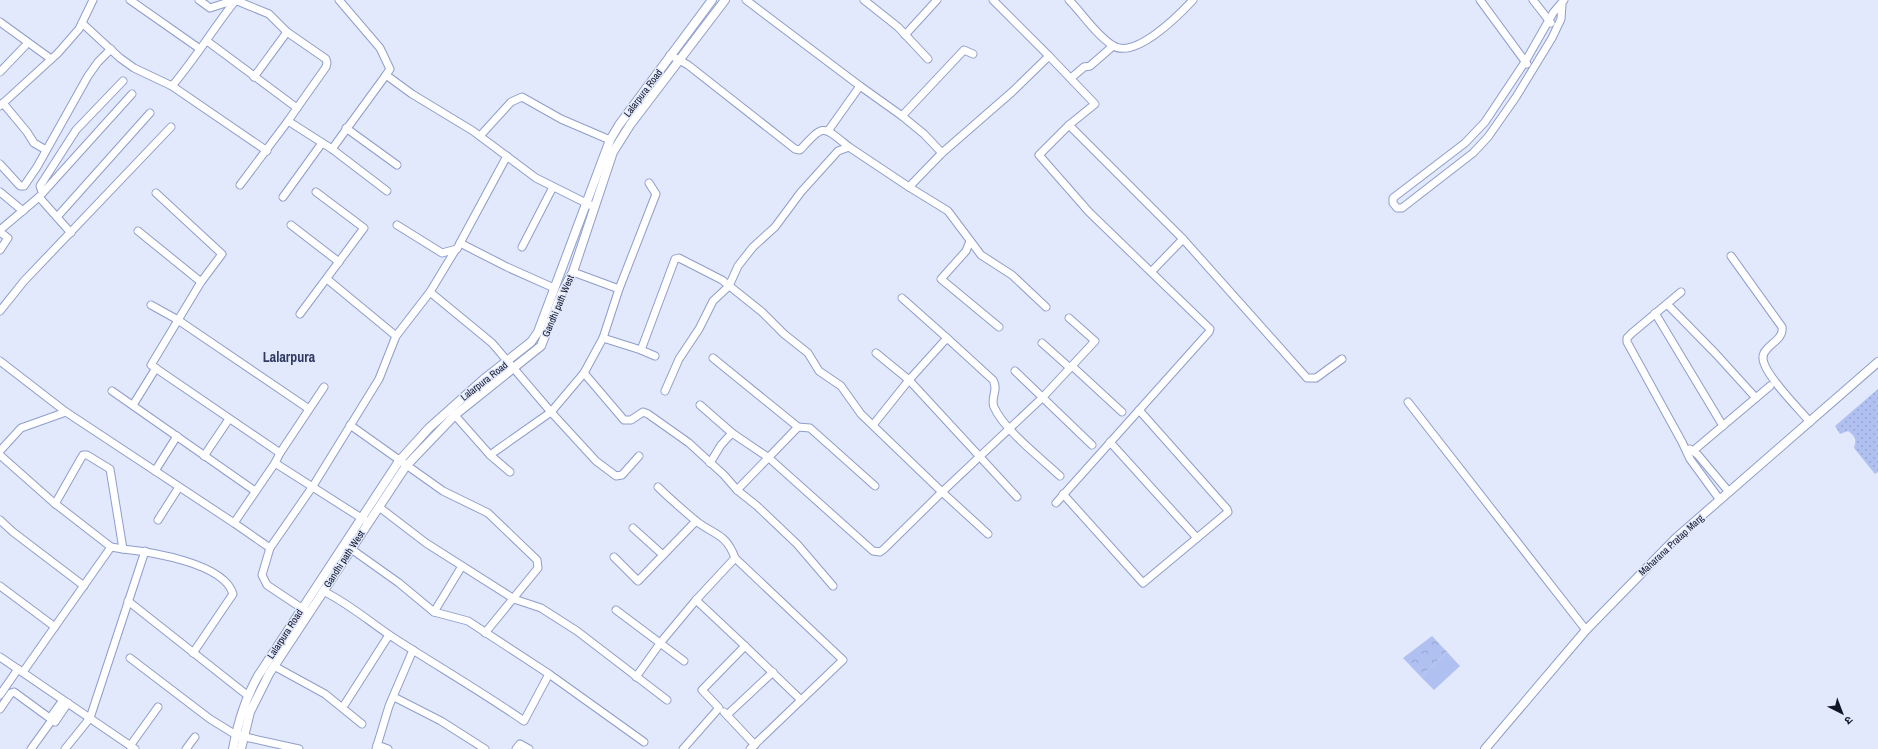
<svg xmlns="http://www.w3.org/2000/svg" width="1878" height="749" viewBox="0 0 1878 749" font-family="'Archivo Narrow','Noto Sans Devanagari',sans-serif">
  <style>
    .park { fill: url(#park-crowns) }
    .garden { fill: url(#garden-dots) }
    .pitch { fill: #b0c1f1 }
    .lines { fill: none; stroke-linecap: round; stroke-linejoin: round }
    .minor-casing { stroke: #8e9dcc; stroke-width: 9 }
    .tertiary-casing { stroke: #8e9dcc; stroke-width: 10 }
    .minor { stroke: #fff; stroke-width: 7 }
    .tertiary { stroke: #fff; stroke-width: 8 }
    .labels { text-anchor: middle; dominant-baseline: central; stroke-width: 3; stroke-linejoin: round; paint-order: stroke }
    .street-label { font-size: 10px; fill: #111627; stroke: #e2e9fd }
    .district-label { font-size: 14px; font-weight: bold; fill: #303b63; stroke: #e2e9fd }
  </style>
  <defs>
    <pattern id="park-crowns" width="20" height="18" patternUnits="userSpaceOnUse"><rect width="20" height="18" fill="#b0c1f1"/><path d="M2 6a3 3 0 1 1 6 0M12 15a3 3 0 1 1 6 0" fill="none" stroke="#96a5cf"/></pattern>
    <pattern id="garden-dots" width="8" height="8" patternUnits="userSpaceOnUse"><rect width="8" height="8" fill="#b0c1f1"/><path d="M2 2h.1M6 6h.1" fill="none" stroke="#96a5cf" stroke-width="1.8" stroke-linecap="round"/></pattern>
  </defs>
  <rect width="100%" height="100%" fill="#e2e9fd"/>
  <!-- park -->
  <path class="park" d="M1432,636L1447,652L1421,677L1403,658Z"/>
  <!-- garden -->
  <path class="garden" d="M1878,389V472L1875,474L1854,448C1857,439 1855,436 1848,431L1840,434L1835,426Z"/>
  <!-- pitch -->
  <path class="pitch" d="M1447,652L1460,666L1434,690L1421,677Z"/>
  <g class="lines">
    <!-- minor casing -->
    <g class="minor-casing">
      <g id="minor">
        <path d="M130,0L200,49"/>
        <path d="M199,0L210,8L235,0L269,14L287,32L326,59L327,63L326,67L297,108"/>
        <path d="M339,0L380,48L390,69L386,75L412,94L473,131L536,178L594,207"/>
        <path d="M746,0L860,86L902,116"/>
        <path d="M864,0L898,27L928,59"/>
        <path d="M993,0L1049,56"/>
        <path d="M1069,0C1083,14 1095,34 1112,45C1134,61 1179,15 1193,0"/>
        <path d="M1480,0L1527,64"/>
        <path d="M1533,0L1551,23"/>
        <path d="M1562,5L1561,19L1552,38L1516,97L1488,137L1473,153L1402,208H1397L1393,203V198L1465,143L1485,122L1525,62L1553,13L1564,0"/>
        <path d="M0,22L51,59"/>
        <path d="M82,23L120,58L134,68L172,86L267,151"/>
        <path d="M905,35L937,0"/>
        <path d="M207,41L297,108L288,121L332,149L387,191"/>
        <path d="M670,55L688,65L795,149L800,150C824,124 822,125 849,147"/>
        <path d="M0,72L25,46"/>
        <path d="M254,77L287,32"/>
        <path d="M1071,78L1084,67L1090,66L1113,46"/>
        <path d="M172,86C195,59 213,29 235,1"/>
        <path d="M3,103L27,132L34,143L46,150"/>
        <path d="M0,106L58,53L79,29L93,0"/>
        <path d="M1069,125L1183,239L1307,378H1316L1342,359"/>
        <path d="M346,128L397,165"/>
        <path d="M828,131L860,86"/>
        <path d="M480,136L511,102L522,97L561,119L610,140"/>
        <path d="M332,149L386,75"/>
        <path d="M942,153L924,134L902,116L964,50L973,54"/>
        <path d="M507,156L460,243L507,267L554,288"/>
        <path d="M0,164L20,186H24L37,167L88,76L98,62L111,49"/>
        <path d="M240,185L288,121"/>
        <path d="M909,187L948,211L981,255L1012,275L1046,307"/>
        <path d="M0,192L23,211"/>
        <path d="M42,192L40,186L76,130L123,81"/>
        <path d="M156,193L222,254L201,282L151,365L280,453"/>
        <path d="M39,197L71,233"/>
        <path d="M283,197L322,143"/>
        <path d="M57,217L150,113"/>
        <path d="M291,225L339,262"/>
        <path d="M397,225L442,253L457,249L460,243"/>
        <path d="M0,230L39,197L132,94"/>
        <path d="M138,231L201,282"/>
        <path d="M0,232L8,238L0,250"/>
        <path d="M970,241L966,251L941,279L999,327"/>
        <path d="M522,247L553,187"/>
        <path d="M1731,256L1782,327C1784,337 1773,342 1767,349C1763,353 1762,358 1764,363C1769,379 1798,408 1810,422"/>
        <path d="M1152,271L1183,239"/>
        <path d="M327,279L396,336"/>
        <path d="M619,289L656,194L649,183"/>
        <path d="M430,292L456,249"/>
        <path d="M1681,292L1632,333L1627,338V342L1682,442L1690,459L1720,500"/>
        <path d="M1667,304L1716,354L1756,398"/>
        <path d="M151,305L178,320L309,409"/>
        <path d="M0,311L24,281L171,127"/>
        <path d="M1655,313L1723,426"/>
        <path d="M300,314L364,228L316,192"/>
        <path d="M603,338L641,350L675,259L679,258L722,280L762,312L784,334L808,353L819,371L841,386L861,414L942,492L1042,398L1095,341L1069,318"/>
        <path d="M947,338L993,380C999,390 990,398 994,407C1004,430 1041,458 1060,476"/>
        <path d="M1042,343L1070,368"/>
        <path d="M641,350L655,356"/>
        <path d="M876,353L909,380L1017,497"/>
        <path d="M713,358L798,427"/>
        <path d="M0,361L66,412L234,523L270,548"/>
        <path d="M1072,366L1122,412"/>
        <path d="M1015,371L1092,445"/>
        <path d="M584,373L624,420H631L643,412L648,414L689,443L724,475L737,490L757,506L797,544L833,586"/>
        <path d="M112,391L255,491"/>
        <path d="M665,391L679,359L699,329L713,301L729,286L738,266L753,247L775,227L801,192L838,151L849,147L909,187L942,153L1012,92L1049,56L1095,104L1069,125L1039,155L1089,212L1210,329L1209,332L1056,503"/>
        <path d="M1408,402L1586,630"/>
        <path d="M133,405L156,368"/>
        <path d="M700,405L732,433L769,458L873,551L880,552L884,549L942,492L988,534"/>
        <path d="M1139,410L1227,509L1228,512L1197,538"/>
        <path d="M452,412L490,455L510,472"/>
        <path d="M350,425L443,491L488,513L537,560L538,568L485,633"/>
        <path d="M873,425L909,380L947,338L902,298"/>
        <path d="M1690,449L1698,455L1729,492"/>
        <path d="M0,451L21,428L66,412"/>
        <path d="M1693,451L1770,386"/>
        <path d="M0,455L53,502L111,547"/>
        <path d="M490,455L551,412L596,461L616,476L622,475L639,456"/>
        <path d="M204,456L229,419"/>
        <path d="M275,463L366,521"/>
        <path d="M710,463L721,445L732,433"/>
        <path d="M155,471L177,436"/>
        <path d="M658,487C670,499 683,510 696,521C714,535 726,533 735,558L696,600L745,646L702,690L719,708L683,749"/>
        <path d="M737,490L798,427L810,428L875,486"/>
        <path d="M1063,494L1143,583L1197,538L1110,442"/>
        <path d="M55,504L80,460L83,455H87L110,469L123,549C151,552 224,563 233,594L193,653"/>
        <path d="M379,507L426,543L514,599L541,608L577,631L667,700"/>
        <path d="M0,520L13,532L84,586"/>
        <path d="M158,520L179,487"/>
        <path d="M234,523L275,463L280,453L324,387"/>
        <path d="M633,528L663,555"/>
        <path d="M347,546L399,583L434,612L468,621L549,674L644,742"/>
        <path d="M614,557L638,581L696,521"/>
        <path d="M735,558L843,660L750,749"/>
        <path d="M0,586L55,627"/>
        <path d="M323,591C350,604 372,624 397,640C439,667 482,692 524,721L549,674"/>
        <path d="M128,601L247,695"/>
        <path d="M616,610L684,661"/>
        <path d="M306,611L267,585L262,575L270,548L313,486L379,379L396,336L430,292L492,343L551,412L584,373L603,338L619,289L573,272"/>
        <path d="M434,612L462,566"/>
        <path d="M745,646L801,700"/>
        <path d="M0,657L135,749"/>
        <path d="M130,658L210,719L236,735L299,749"/>
        <path d="M274,666L325,694L362,724"/>
        <path d="M23,672L111,547L123,549"/>
        <path d="M636,677L661,642L696,600"/>
        <path d="M0,695L18,669"/>
        <path d="M394,697L441,721L485,749"/>
        <path d="M343,707L389,635"/>
        <path d="M0,709L11,693L14,692L55,722L68,703"/>
        <path d="M724,712L755,745"/>
        <path d="M727,715L773,672"/>
        <path d="M50,718L63,700"/>
        <path d="M377,745L388,749"/>
        <path d="M130,746L158,707"/>
        <path d="M31,749L52,720"/>
        <path d="M65,749L90,718L145,551"/>
        <path d="M186,749L195,737"/>
        <path d="M376,749L389,706L413,650"/>
        <path d="M516,749L520,744L529,749"/>
      </g>
    </g>
    <!-- tertiary casing -->
    <g class="tertiary-casing">
      <g id="tertiary">
        <path d="M233,749C238,722 245,699 258,676L399,461L429,428L484,379L531,342L538,332L610,140L619,125L712,0"/>
        <path d="M241,749L250,712L269,674L406,466L455,415L541,346L562,292L573,272L613,152L630,125L725,0"/>
        <path d="M1485,749L1586,630L1676,538L1878,362"/>
      </g>
    </g>
    <!-- minor -->
    <use href="#minor" class="minor"/>
    <!-- tertiary -->
    <use href="#tertiary" class="tertiary"/>
  </g>
  <g class="labels">
    <!-- street labels -->
    <g class="street-label">
      <text transform="translate(643 93) rotate(-53)">Lalarpura Road</text>
      <text transform="translate(558 306) rotate(-67)">Gandhi path West</text>
      <text transform="translate(484 381) rotate(-38)">Lalarpura Road</text>
      <text transform="translate(1671 545) rotate(-43)">Maharana Pratap Marg</text>
      <text transform="translate(344 559) rotate(-57)">Gandhi path West</text>
      <text transform="translate(285 634) rotate(-57)">Lalarpura Road</text>
    </g>
    <!-- district labels -->
    <g class="district-label">
      <text x="289" y="357">Lalarpura</text>
    </g>
  </g>
  <!-- north arrow -->
  <g transform="translate(1842 713) rotate(138)" stroke="#e2e9fd" stroke-width="3" paint-order="stroke">
  <path d="M0-3L7 15L0 10L-7 15Z" fill="#111627"/>
  <text y="-6" font-size="11" font-weight="bold" text-anchor="middle" fill="#111627">उ</text>
  </g>
</svg>
